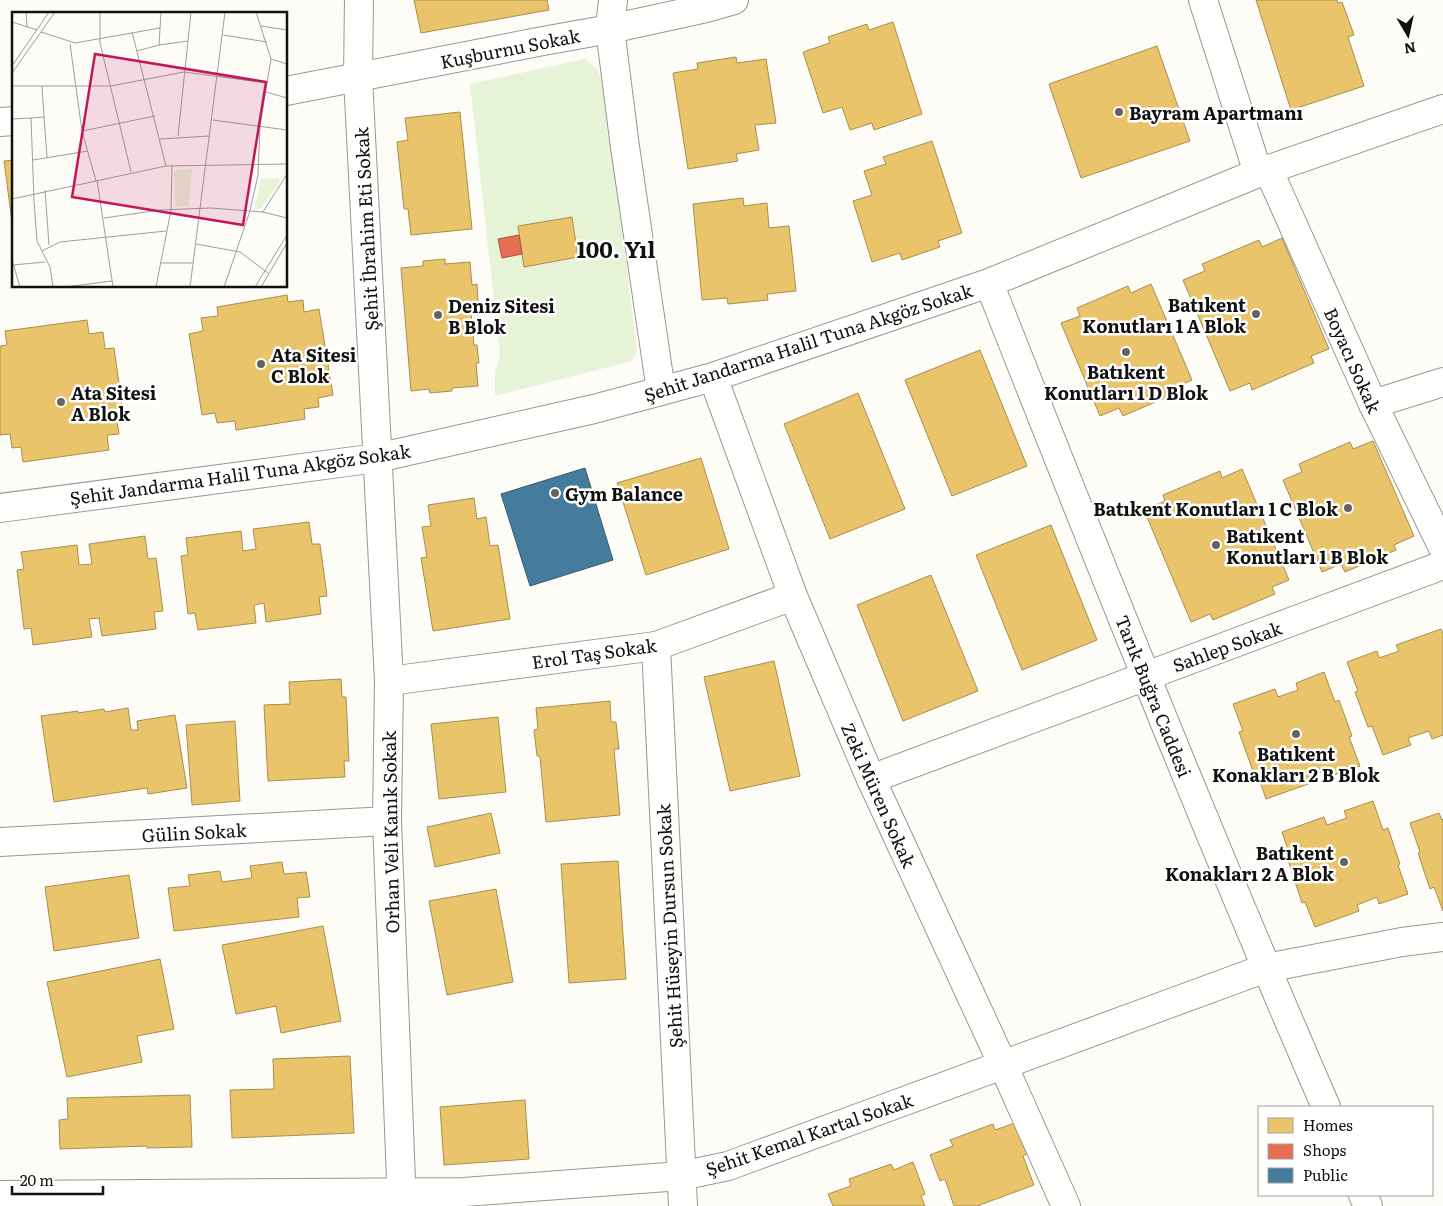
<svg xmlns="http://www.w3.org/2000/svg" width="1443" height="1206" viewBox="0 0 1443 1206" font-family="Literata,serif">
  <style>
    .green { fill: #e7f3d7 }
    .homes { fill: #e9c46a; stroke: #a88e4f }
    .shops { fill: #e76f51; stroke: #a7533e }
    .public { fill: #457b9d; stroke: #355b73 }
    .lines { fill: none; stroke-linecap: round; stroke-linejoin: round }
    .street-casing { stroke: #979795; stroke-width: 30 }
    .street { stroke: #fffffe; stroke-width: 28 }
    .poi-dot { fill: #646362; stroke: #fff; stroke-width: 2 }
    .labels { text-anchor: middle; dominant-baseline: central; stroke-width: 5; stroke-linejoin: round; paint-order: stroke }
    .street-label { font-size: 18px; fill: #111; stroke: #fff }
    .poi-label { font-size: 18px; font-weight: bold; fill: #111; stroke: #fff; text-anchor: start }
    .district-label { font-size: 22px; font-weight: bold; fill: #111; stroke: #fff }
    .inset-road { fill: none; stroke: #9f9e9b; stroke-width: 1 }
    .view { fill: #c2185b; fill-opacity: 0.15; stroke: #c2185b; stroke-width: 2.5 }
    .inset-edge { fill: none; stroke: #111; stroke-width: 2.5 }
  </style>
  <rect width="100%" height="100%" fill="#fdfcf7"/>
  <!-- green -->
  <path class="green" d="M585,59L597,69L604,86L637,351L632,361L495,396V372L500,355L470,84Z"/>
  <!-- homes -->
  <g class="homes">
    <path d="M414,0H547L549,10L421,33Z"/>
    <path d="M1256,0H1337L1338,3L1342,2L1354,35L1348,37L1364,86L1291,110Z"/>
    <path d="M893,22L922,114L874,130L872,123L850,130L842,107L823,113L803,52L830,43L828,37L867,24L869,30Z"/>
    <path d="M1157,46L1190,141L1081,178L1049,84Z"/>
    <path d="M736,57L737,63L766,59L776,123L755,125L759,150L736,154L738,161L688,169L673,73L698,69L697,63Z"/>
    <path d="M460,112L472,229L411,235L408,209H404L397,142L408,140L405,118Z"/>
    <path d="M932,141L962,233L938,241L940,247L902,260L900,253L872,262L853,201L872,195L864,171L886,164L883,157Z"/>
    <path d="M14,160V237L4,161Z"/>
    <path d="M743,198L744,206L767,203L769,228L789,226L796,291L767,294L768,300L728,304L727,298L702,300L693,204Z"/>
    <path d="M572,217L578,257L524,267L518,226Z"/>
    <path d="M1282,238L1329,349L1311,356L1314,363L1252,390L1250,383L1230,391L1183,280L1205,271L1202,264L1259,240L1262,247Z"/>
    <path d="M445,259V264L470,262L472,285L477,284L478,301H470L474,345H477L479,363H476L478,386L452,388V391L430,393L429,389L411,391L401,268L423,266V261Z"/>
    <path d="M1151,284L1192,380L1172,389L1174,394L1123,416L1119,408L1100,416L1061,323L1080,316L1077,308L1128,286L1131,293Z"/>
    <path d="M287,295L288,302L303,300L304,312L319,309L333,395L318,398L319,407L304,409L305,419L236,430L235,421L217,423L215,413L202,415L189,334L203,331L201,318L218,316L217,307Z"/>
    <path d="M87,320L89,334L103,332L105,349L114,348L124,418L117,419L119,434L107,435L109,450L23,462L21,447L12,448L10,434L0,435V346L7,345L5,331Z"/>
    <path d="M980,350L1027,466L952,496L905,380Z"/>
    <path d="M858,393L905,509L830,539L784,424Z"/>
    <path d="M1373,441L1414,536L1394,545L1396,550L1345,572L1341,564L1322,572L1283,480L1302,472L1299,464L1350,442L1353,449Z"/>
    <path d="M701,458L729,549L646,575L617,483Z"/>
    <path d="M1242,469L1289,580L1272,587L1275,594L1213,620L1210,614L1191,622L1144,510L1165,501L1163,495L1220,471L1222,478Z"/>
    <path d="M474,498L477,519L486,517L490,546L498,545L510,619L433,631L421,558L427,557L422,527L431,526L428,505Z"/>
    <path d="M309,522L312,544H320L327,596L319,597L321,614L266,622L264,603L254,605L256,623L198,630L195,613L188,614L181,556L188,555L186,538L241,531L243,551L256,549L253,529Z"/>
    <path d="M1051,525L1097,640L1022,670L976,555Z"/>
    <path d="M145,536L148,559L156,558L163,611L154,612L156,629L102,636L99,618L89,619L92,637L33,645L31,628L24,629L17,570L24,569L21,552L77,545L79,565L92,564L89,544Z"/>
    <path d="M931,575L978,691L903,721L857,605Z"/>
    <path d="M1441,629L1443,633V735L1432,739L1429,731L1408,738L1411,745L1383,755L1372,726L1368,727L1355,692L1358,691L1347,662L1377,651L1379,658L1399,651L1396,645Z"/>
    <path d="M774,661L800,776L730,791L704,677Z"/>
    <path d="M1324,672L1335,702L1339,700L1352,736L1349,737L1360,766L1330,776L1328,770L1308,776L1311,783L1266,799L1257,773L1254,774L1239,732L1243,731L1233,704L1275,689L1278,697L1298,690L1296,683Z"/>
    <path d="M341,679L342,697H346L349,761H344L345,777L268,781L264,705L290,704L289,682Z"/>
    <path d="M610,701L611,722H616L619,749H614L620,815L546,822L540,756H537L534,730L538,729L536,708Z"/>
    <path d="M128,708L131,730H138L137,721L175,715L187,788L148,794L147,788L54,802L41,716L78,711V713L104,709L105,712Z"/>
    <path d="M498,717L506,792L439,799L431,724Z"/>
    <path d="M235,721L240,801L192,805L186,725Z"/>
    <path d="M1373,801L1383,830L1388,828L1400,864L1398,865L1408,894L1379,904L1377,897L1357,905L1359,911L1315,927L1305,902L1302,903L1288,860L1291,859L1282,832L1324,817L1327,825L1347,818L1344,811Z"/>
    <path d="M491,813L500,853L435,867L427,827Z"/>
    <path d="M1439,813L1442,820L1443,819V911L1434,887L1430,889L1418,853L1420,852L1410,823Z"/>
    <path d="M618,861L626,979L569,983L561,864Z"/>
    <path d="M282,862L284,874L306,872L310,897L297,898L299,917L174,931L168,888L190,886L188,875L220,871L222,882L252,878L250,866Z"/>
    <path d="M129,875L139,938L54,951L45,887Z"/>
    <path d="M496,889L513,982L447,995L429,901Z"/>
    <path d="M323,926L341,1021L281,1033L276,1006L236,1014L222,945Z"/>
    <path d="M160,959L174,1029L137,1036L142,1062L67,1077L47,982Z"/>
    <path d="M350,1056L354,1133L232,1138L230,1090L274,1089L273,1059Z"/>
    <path d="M190,1095L192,1147L147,1148V1146L60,1149L59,1120L68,1119L67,1098Z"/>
    <path d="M525,1100L529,1159L444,1165L440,1107Z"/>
    <path d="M1015,1123L1027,1154L1023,1156L1034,1185L977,1206H954L945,1179L940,1181L930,1155L953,1146L950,1140L993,1124L995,1130Z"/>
    <path d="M913,1162L925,1194L921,1196L925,1206H833L828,1194L851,1186L849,1179L891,1164L894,1170Z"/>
  </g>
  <!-- shops -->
  <path class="shops" d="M519,235L522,254L502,258L498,239Z"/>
  <!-- public -->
  <path class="public" d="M585,468L613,560L530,586L501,494Z"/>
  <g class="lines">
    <!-- street casing -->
    <g class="street-casing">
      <g id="street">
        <path d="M359,0L358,78L389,681L387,821L402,1206"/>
        <path d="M613,0L610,29L625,147L661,391"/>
        <path d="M1203,0L1258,173"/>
        <path d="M286,91L543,41L610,29L706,8L734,0"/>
        <path d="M0,122L14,121"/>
        <path d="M1268,169L1373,404L1443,548"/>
        <path d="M989,283C1098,559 1208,835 1326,1107"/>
        <path d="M713,377L793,596L871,779L1003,1065L1066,1206"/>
        <path d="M1373,404L1443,382"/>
        <path d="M0,508L377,458L594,409L713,377L989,283L1258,173L1443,109"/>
        <path d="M656,646L683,1206"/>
        <path d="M389,681L656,646L793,596"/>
        <path d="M871,779L1443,565"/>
        <path d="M0,842L387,821"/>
        <path d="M0,1195L464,1192L681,1176L728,1166L1266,968L1402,942L1443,937"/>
        <path d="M1363,1195L1368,1206"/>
      </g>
    </g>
    <!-- street -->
    <use href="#street" class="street"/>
  </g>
  <!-- markers -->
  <g class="poi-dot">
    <circle cx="1119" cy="112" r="5"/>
    <circle cx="1256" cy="314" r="5"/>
    <circle cx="438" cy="315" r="5"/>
    <circle cx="1126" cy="352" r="5"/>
    <circle cx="261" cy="364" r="5"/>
    <circle cx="61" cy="402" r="5"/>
    <circle cx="555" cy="493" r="5"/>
    <circle cx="1348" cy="508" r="5"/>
    <circle cx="1216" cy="545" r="5"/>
    <circle cx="1296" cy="734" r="5"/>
    <circle cx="1344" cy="862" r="5"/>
  </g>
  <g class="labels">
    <!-- street labels -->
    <g class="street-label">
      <text transform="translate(510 48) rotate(-11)">Kuşburnu Sokak</text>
      <text transform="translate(366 229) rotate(-93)">Şehit İbrahim Eti Sokak</text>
      <text transform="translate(808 342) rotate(-18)">Şehit Jandarma Halil Tuna Akgöz Sokak</text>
      <text transform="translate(1353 360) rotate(66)">Boyacı Sokak</text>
      <text transform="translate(240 474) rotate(-8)">Şehit Jandarma Halil Tuna Akgöz Sokak</text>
      <text transform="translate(1227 646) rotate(-20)">Sahlep Sokak</text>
      <text transform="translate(594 653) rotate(-8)">Erol Taş Sokak</text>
      <text transform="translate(1154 696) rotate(68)">Tarık Buğra Caddesi</text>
      <text transform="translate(879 795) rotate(66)">Zeki Müren Sokak</text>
      <text transform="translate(194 832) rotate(-3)">Gülin Sokak</text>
      <text transform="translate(390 832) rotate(-91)">Orhan Veli Kanık Sokak</text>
      <text transform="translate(669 926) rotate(-93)">Şehit Hüseyin Dursun Sokak</text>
      <text transform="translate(809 1134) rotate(-19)">Şehit Kemal Kartal Sokak</text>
    </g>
    <!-- poi labels -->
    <g class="poi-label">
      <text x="1129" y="112">Bayram Apartmanı</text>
      <text x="1246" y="304" text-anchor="end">Batıkent<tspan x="1246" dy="21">Konutları 1 A Blok</tspan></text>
      <text x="448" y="305">Deniz Sitesi<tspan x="448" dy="21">B Blok</tspan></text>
      <text x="271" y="354">Ata Sitesi<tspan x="271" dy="21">C Blok</tspan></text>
      <text x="1126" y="371" text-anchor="middle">Batıkent<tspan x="1126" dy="21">Konutları 1 D Blok</tspan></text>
      <text x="71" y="392">Ata Sitesi<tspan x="71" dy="21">A Blok</tspan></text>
      <text x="565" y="493">Gym Balance</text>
      <text x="1338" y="508" text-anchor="end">Batıkent Konutları 1 C Blok</text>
      <text x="1226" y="535">Batıkent<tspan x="1226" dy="21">Konutları 1 B Blok</tspan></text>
      <text x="1296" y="753" text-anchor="middle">Batıkent<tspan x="1296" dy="21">Konakları 2 B Blok</tspan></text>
      <text x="1334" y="852" text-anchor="end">Batıkent<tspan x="1334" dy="21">Konakları 2 A Blok</tspan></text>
    </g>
    <!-- district labels -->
    <g class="district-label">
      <text x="616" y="248">100. Yıl</text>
    </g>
  </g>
  <!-- overview -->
  <g transform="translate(12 12)">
    <rect width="275" height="275" fill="#fdfcf7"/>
    <path d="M180,156L177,194L163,195L162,159ZM266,166L268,169L249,196L242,198L249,167Z" fill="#e7f3d7"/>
    <path class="inset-road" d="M14,0L15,15M88,0V31L119,160M0,10L25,18M249,14L275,18M29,20L63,31L148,16M120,20L154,154M211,23L255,30M58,32L70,119L84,169M147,33L176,29M125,39L147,33L149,0M259,47L275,52M0,54L37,0M0,61L43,0M0,74H99L172,60L255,71M30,74L32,105L19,106L22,189L25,229L38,255L41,275M254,80L275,86M32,105L35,145M0,107L19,106M201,108L275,118M70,119L143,104M166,124L179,0M148,127L198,124M21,148L76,139M85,168L101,275M33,178L37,233M0,187L154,154L275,152M251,200L275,162M92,206L148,198L199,196L251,200L275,206M184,232L228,240L256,261M30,239L48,230L154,219M0,248L8,275M149,251H181M1,253L33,250M53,275L100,269M144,275L159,198L160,154M178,275L213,0M212,275L238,199L246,163L248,113L259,47L244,0M243,275L275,223M249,275L275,231"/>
    <path class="view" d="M83,42L254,70L231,213L60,185Z"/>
    <rect width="275" height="275" class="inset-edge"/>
  </g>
  <!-- legend -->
  <rect x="1258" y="1106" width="175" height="90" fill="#ffffff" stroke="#a0a0a0"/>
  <rect x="1268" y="1118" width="25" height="15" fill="#e9c46a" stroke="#a0a0a0"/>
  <text x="1303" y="1131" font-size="15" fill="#111111">Homes</text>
  <rect x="1268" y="1144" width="25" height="15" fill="#e76f51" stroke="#a0a0a0"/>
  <text x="1303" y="1156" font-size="15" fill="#111111">Shops</text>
  <rect x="1268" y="1168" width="25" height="15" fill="#457b9d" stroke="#a0a0a0"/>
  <text x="1303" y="1181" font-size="15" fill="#111111">Public</text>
  <!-- north arrow -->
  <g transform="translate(1408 35) rotate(171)" stroke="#ffffff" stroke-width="4" paint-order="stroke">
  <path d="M0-4L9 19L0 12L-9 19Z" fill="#111111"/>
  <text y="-8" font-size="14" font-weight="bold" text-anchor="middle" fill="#111111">N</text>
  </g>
  <!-- scale -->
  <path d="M12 1186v8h91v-8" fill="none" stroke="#111111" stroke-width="2.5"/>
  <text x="20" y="1186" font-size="15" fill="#111111" stroke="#ffffff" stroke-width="4" paint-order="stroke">20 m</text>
</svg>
